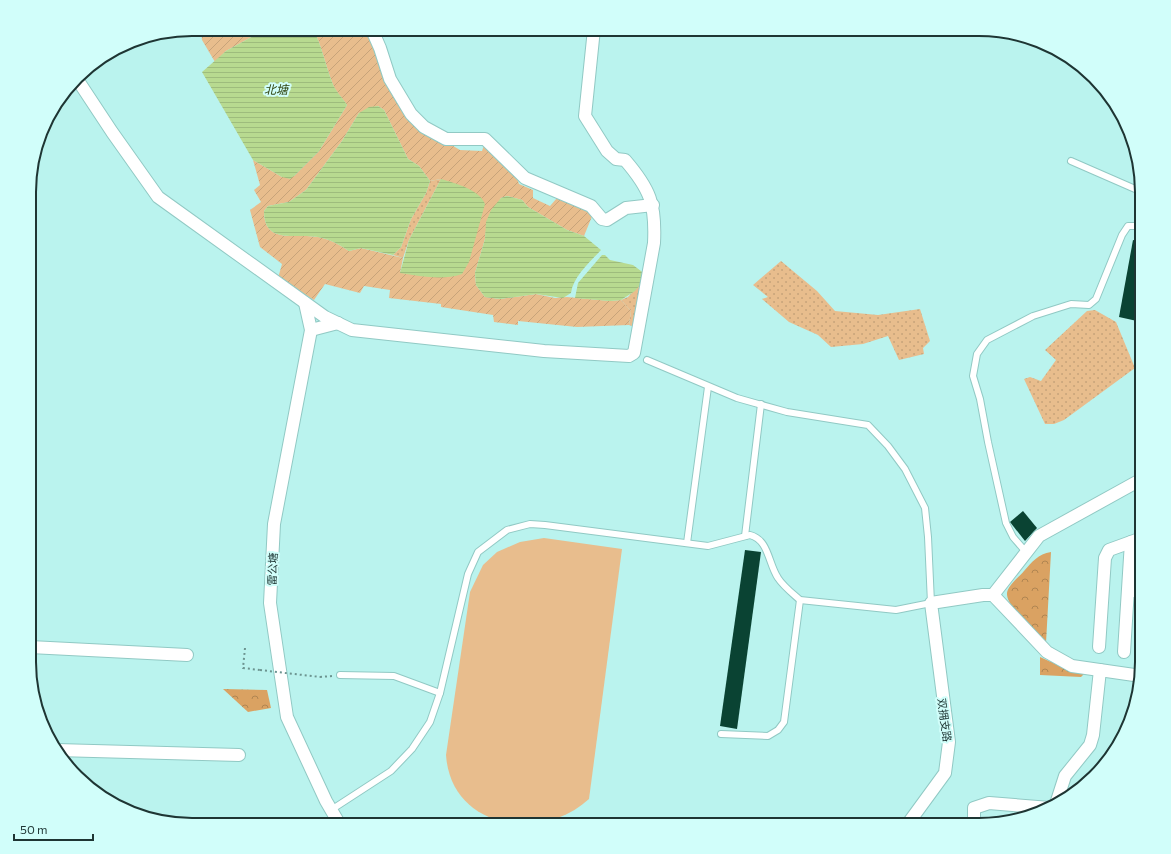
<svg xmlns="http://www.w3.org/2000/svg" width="1171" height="854" viewBox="0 0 1171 854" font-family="Commissioner,'Noto Sans SC',sans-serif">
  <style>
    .grass { fill: url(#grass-dots) }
    .forest { fill: url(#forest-crowns) }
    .park { fill: #e8bd8d }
    .garden { fill: url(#garden-furrows); fill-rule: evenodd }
    .water { fill: url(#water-rules) }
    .building { fill: #0a4333 }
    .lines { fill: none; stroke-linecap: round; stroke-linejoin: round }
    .service-casing { stroke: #91c9c4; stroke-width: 8 }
    .minor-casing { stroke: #91c9c4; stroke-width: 14 }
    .path { stroke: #6c9490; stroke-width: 2; stroke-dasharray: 2 3; stroke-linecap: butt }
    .service { stroke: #fff; stroke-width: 6 }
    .minor { stroke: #fff; stroke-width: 12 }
    .path-bridge { stroke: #6c9490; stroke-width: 2; stroke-dasharray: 2 3; stroke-linecap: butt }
    .labels { text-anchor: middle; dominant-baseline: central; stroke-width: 4; stroke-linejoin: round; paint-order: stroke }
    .street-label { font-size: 11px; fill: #1e3533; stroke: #d1fefa }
    .water-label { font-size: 12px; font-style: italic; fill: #324713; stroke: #d1fefa }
    .rim { fill: none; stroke: #1e3533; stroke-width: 2 }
  </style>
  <defs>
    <pattern id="grass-dots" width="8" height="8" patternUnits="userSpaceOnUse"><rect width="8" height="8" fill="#e8bd8d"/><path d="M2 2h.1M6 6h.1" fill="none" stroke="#c7a37a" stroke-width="1.8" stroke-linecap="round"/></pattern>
    <pattern id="forest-crowns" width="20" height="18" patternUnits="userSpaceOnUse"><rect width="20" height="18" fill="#daa262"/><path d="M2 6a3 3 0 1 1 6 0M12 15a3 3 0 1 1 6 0" fill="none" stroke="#b08551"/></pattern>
    <pattern id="garden-furrows" width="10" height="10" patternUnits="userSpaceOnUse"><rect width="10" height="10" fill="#e8bd8d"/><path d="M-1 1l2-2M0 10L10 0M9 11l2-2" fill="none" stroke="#c7a37a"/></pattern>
    <pattern id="water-rules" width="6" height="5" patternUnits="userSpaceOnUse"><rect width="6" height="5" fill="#b8da90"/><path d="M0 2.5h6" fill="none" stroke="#9ebc7d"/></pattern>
  </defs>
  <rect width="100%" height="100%" fill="#baf3ee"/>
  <!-- grass -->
  <g class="grass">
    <path d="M441,179L409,240L403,258L393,255L401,247L411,219L426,193L430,181Z"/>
    <path d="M781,261L817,291L835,311L878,315L920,309L930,341L923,348L924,354L899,360L888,336L863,344L831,347L818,335L789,322L762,299L768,297L753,285Z"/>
    <path d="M645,279L635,327L629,325L631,311L621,300L628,297Z"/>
    <path d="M1095,310L1116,322L1135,368L1064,420L1054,424H1045L1024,379L1030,377L1041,381L1056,360L1045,350L1087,311Z"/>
  </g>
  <!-- forest -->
  <g class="forest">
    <path d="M1051,552L1046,643C1037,633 1006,607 1007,593C1008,585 1019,577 1024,571C1032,562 1038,554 1051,552Z"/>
    <path d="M1040,657L1071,671L1085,673L1081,677L1040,675Z"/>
    <path d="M223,689L267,690L271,708L248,712Z"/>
  </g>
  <!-- park -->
  <path class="park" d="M544,538L622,549L589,799C541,843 451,829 446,755L470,592L483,565L497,552L520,542Z"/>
  <!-- garden -->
  <g class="garden">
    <path d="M201,29H266L226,51L215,62L202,40Z"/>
    <path d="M313,29H357L361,34H368L390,86L443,140L460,150L482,151L484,145L517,178L519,184L533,190V198L550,206L557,198L593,214L584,236L567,230L528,207L522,200L507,196L501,198L487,222L485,239L475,273L476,285L485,297L500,299L536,294L555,298L567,297L610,301L621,300L631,311L629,325L577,327L518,321V325L494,322L493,315L441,307V304L389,298L390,290L364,286L360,293L325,284L314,300L278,278L282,264L260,247L250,210L261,202L254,190L260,185L253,160L282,177L294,176L319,151L347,105C342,97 335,92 332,82C325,64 322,46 313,29ZM378,106L384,110L408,159L419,166L430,181L441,179L400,273L403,258L361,248L349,251C340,245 330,239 318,237C295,233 264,245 264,211L268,206L289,202L306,190L342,141L359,113Z"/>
  </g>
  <!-- water -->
  <g class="water">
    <path d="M266,29H313C322,46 325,64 332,82C335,91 342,97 347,105L319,151L294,176L290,179L282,177L253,160L202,72L226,51Z"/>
    <path d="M378,106L384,110L408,159L419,166L430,181L426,193L411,219L401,247L393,255L361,248L349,251C340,245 330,239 318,237C295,233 264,245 264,211L268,206L289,202L306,190L342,141L359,113L369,107Z"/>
    <path d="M441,179C455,183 480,190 485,204L469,262L462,274C442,281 420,276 400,273L409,240Z"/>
    <path d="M507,196L522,200L528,207L567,230L584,236L601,250C590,262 573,277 571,293L563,298L536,294L500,299L485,297L476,285L475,273L485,239L486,222L491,210L501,198Z"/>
    <path d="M602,255H605L610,260L633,265L645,274V279L635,291L621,300L610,301L575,298L578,283Z"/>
  </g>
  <!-- building -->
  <g class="building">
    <path d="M1133,240L1142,242V293L1137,321L1119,317Z"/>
    <path d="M1023,511L1037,528L1025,541L1010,522Z"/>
    <path d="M745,550L761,552L737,729L720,726Z"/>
  </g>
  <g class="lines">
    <!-- service casing -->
    <g class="service-casing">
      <g id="service">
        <path d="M1071,161L1142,192"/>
        <path d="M745,536L761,404"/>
        <path d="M687,543L708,387"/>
        <path d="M1026,552L1013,537L1006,523L988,442L980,399L973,376L977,354L987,340L1033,316L1071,304L1089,305L1096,299L1122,235L1128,226H1142"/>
        <path d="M340,675L394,676L440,693"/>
        <path d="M721,734L768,736L778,730L784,722L800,600"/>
        <path d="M331,810L391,771L412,749L430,722L440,693L468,574L478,552L507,530L530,524L545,525L708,546L750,535C769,540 768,563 778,578C783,586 792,593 800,600L896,610L931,603L928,537L925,508L905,469L888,446L868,425L787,412L737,398L647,360"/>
      </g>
    </g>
    <!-- minor casing -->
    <g class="minor-casing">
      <g id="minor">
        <path d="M365,29L373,32L380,48L390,79L411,114L424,127L446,139H485L525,178L591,206L602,219L607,220L626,208L653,205"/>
        <path d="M77,79L112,132L158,197L325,317L352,330L544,351L629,356L634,353L654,243C656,204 650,189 625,160L616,159L607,151L585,116L594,29"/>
        <path d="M305,303L311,330L274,524L270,603L287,717L326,801L340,825"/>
        <path d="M311,330L338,323"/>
        <path d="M1128,591H1142"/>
        <path d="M993,595L1039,536L1142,479"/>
        <path d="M30,647L187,655"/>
        <path d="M1099,647L1105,558L1109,550L1142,538"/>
        <path d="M1124,652L1131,542"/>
        <path d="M57,750L239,755"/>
        <path d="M1056,804L1065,776L1090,745L1093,735L1100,670"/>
        <path d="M907,825L945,773L949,742L931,603L983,595H993L1047,652L1072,666L1141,676"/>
        <path d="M974,825V808L989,803L1050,808"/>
      </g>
    </g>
    <!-- path -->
    <g class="path">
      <path d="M245,648L243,668L260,670"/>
      <path d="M320,677L332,676"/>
    </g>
    <!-- service -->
    <use href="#service" class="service"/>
    <!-- minor -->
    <use href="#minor" class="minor"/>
    <!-- path-bridge -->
    <path class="path-bridge" d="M260,670L320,677"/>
  </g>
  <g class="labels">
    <!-- street labels -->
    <g class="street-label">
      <text transform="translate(272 569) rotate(-87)">雷公塘</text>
      <text transform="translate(945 720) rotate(82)">双拥支路</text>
    </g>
    <!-- water labels -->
    <g class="water-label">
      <text x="276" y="89">北塘</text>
    </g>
  </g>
  <!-- crop -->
  <path d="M0 0H1171V854H0ZM192 36H979A156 156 0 0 1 1135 192V662A156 156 0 0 1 979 818H192A156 156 0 0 1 36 662V192A156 156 0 0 1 192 36Z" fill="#d1fefa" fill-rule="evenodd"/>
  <path class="rim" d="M192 36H979A156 156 0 0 1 1135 192V662A156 156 0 0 1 979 818H192A156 156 0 0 1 36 662V192A156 156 0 0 1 192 36Z"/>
  <!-- scale -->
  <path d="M14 834v6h79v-6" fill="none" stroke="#1e3533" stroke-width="2"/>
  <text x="20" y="834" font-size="12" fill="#1e3533" stroke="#d1fefa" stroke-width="3" paint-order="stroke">50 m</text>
</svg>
